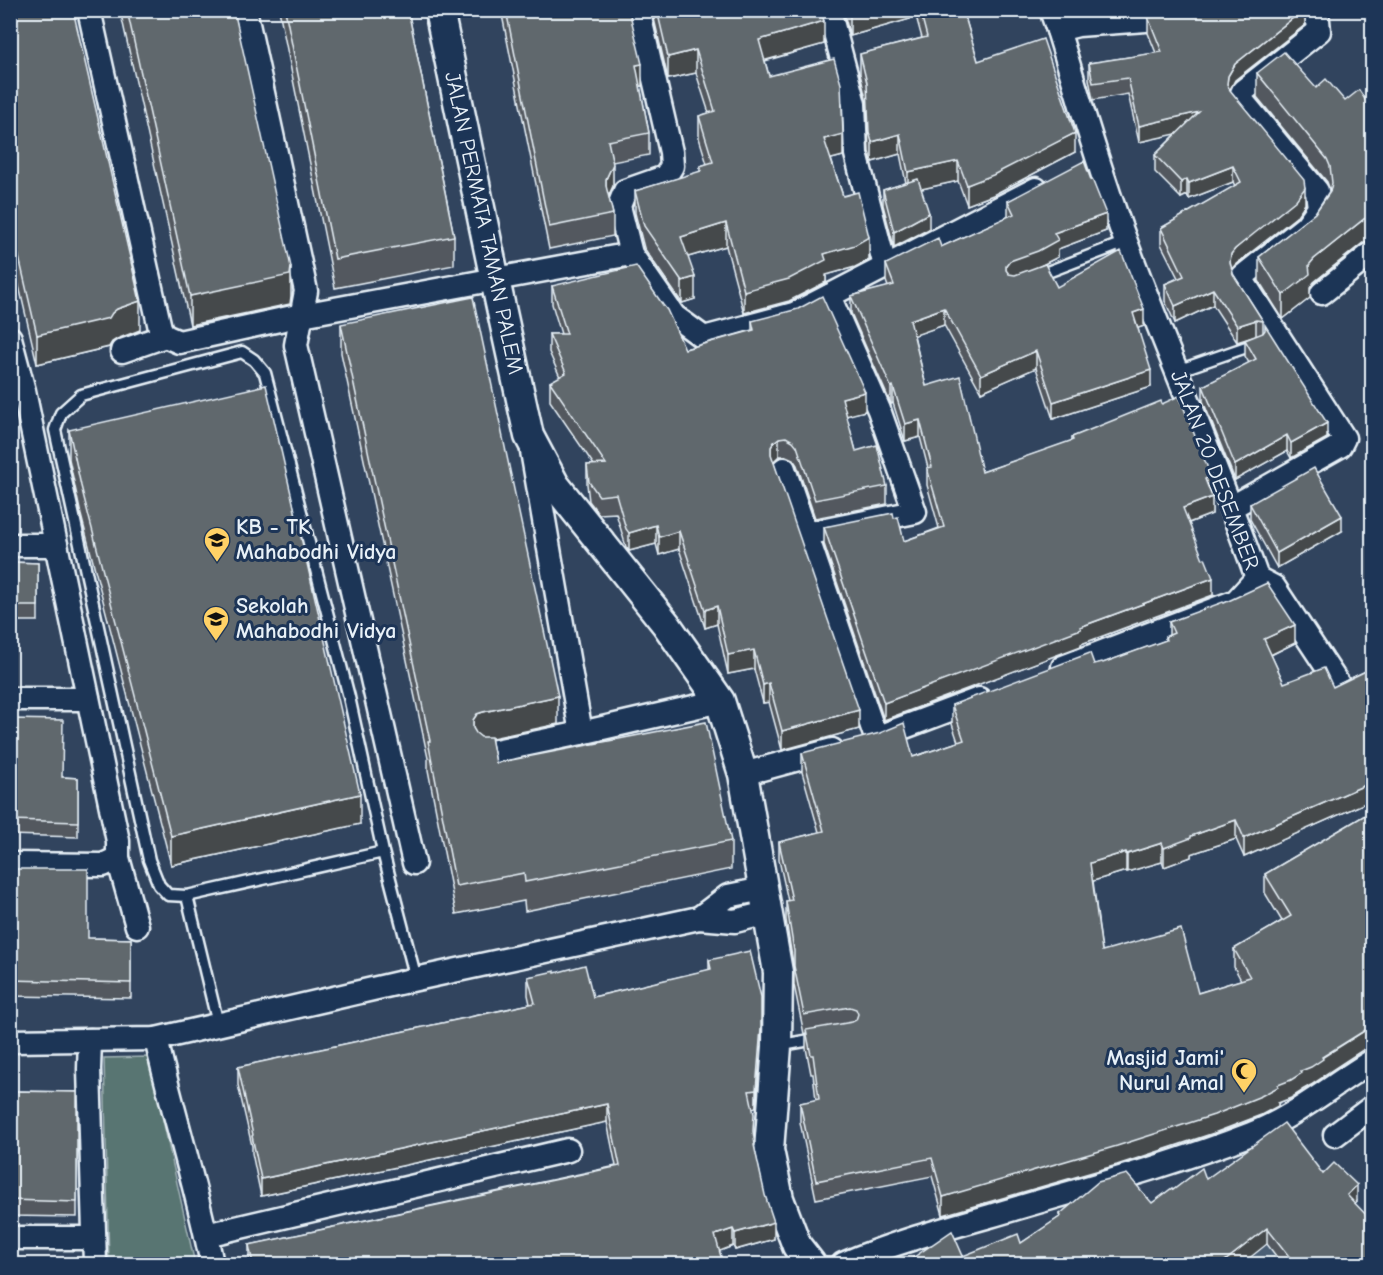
<svg xmlns="http://www.w3.org/2000/svg" width="1383" height="1275" viewBox="0 0 1383 1275" font-family="'Comic Neue',sans-serif">
  <style>
    .green { fill: #597472; stroke: #a0b2b5; stroke-width: 1.5 }
    .lines { fill: none; stroke-linecap: round; stroke-linejoin: round }
    .minor-tunnel { stroke: #4c5e75; stroke-width: 22; stroke-dasharray: 22 11; stroke-linecap: butt }
    .service-casing { stroke: #e8f1f8; stroke-width: 15 }
    .minor-casing { stroke: #e8f1f8; stroke-width: 27 }
    .tertiary-casing { stroke: #e8f1f8; stroke-width: 33 }
    .service { stroke: #1d3557; stroke-width: 10 }
    .minor { stroke: #1d3557; stroke-width: 22 }
    .tertiary { stroke: #1d3557; stroke-width: 28 }
    .wall { fill: #53595e; stroke: #e8f1f8; stroke-width: 1.5 }
    .shaded-wall { fill: #44494c; stroke: #e8f1f8; stroke-width: 1.5 }
    .building { fill: #61686d; stroke: #e8f1f8; stroke-width: 1.5 }
    .labels { text-anchor: middle; dominant-baseline: central; stroke-width: 6; stroke-linejoin: round; paint-order: stroke }
    .street-label { font-size: 22px; fill: #e8f1f8; stroke: #1d3557 }
    .poi-label { font-size: 22px; font-weight: bold; fill: #e8f1f8; stroke: #1d3557; text-anchor: start }
  </style>
  <rect width="100%" height="100%" fill="#31445e"/>
  <filter id="ink" filterUnits="userSpaceOnUse"><feTurbulence type="fractalNoise" baseFrequency=".0167" numOctaves="2"/><feDisplacementMap in="SourceGraphic" scale="12" xChannelSelector="R" yChannelSelector="G"/><feConvolveMatrix kernelMatrix="1 2 1 2 8 2 1 2 1" color-interpolation-filters="sRGB"/></filter>
  <g filter="url(#ink)">
    <!-- green -->
    <path class="green" d="M149,1057L195,1264H109L104,1058Z"/>
    <g class="lines">
      <!-- minor-tunnel -->
      <path class="minor-tunnel" d="M1261,1264L1274,1254"/>
      <!-- service casing -->
      <g class="service-casing">
        <g id="service">
          <path d="M1037,276L1126,242"/>
          <path d="M1177,371L1258,343"/>
          <path d="M383,852L187,896L168,895L159,885L149,860L55,430L61,413L81,395L242,352L254,360L265,373L349,697L383,852L416,979"/>
          <path d="M187,896L218,1024"/>
          <path d="M777,1046L821,1038"/>
        </g>
      </g>
      <!-- minor casing -->
      <g class="minor-casing">
        <g id="minor">
          <path d="M89,10L160,328L165,336L179,342L302,315L631,254"/>
          <path d="M245,10L306,291L296,345L414,863"/>
          <path d="M638,10L671,152L672,166L665,177L625,191L619,206L631,254L674,316L704,338L794,314L1036,189"/>
          <path d="M829,10L854,104L856,154L885,266"/>
          <path d="M1051,10L1058,30C1080,101 1100,173 1126,242C1168,355 1217,465 1257,578L1236,601L1063,667"/>
          <path d="M1058,30L1078,25L1159,19L1171,10"/>
          <path d="M1322,293L1372,253"/>
          <path d="M10,338L24,391L118,841V858L137,926"/>
          <path d="M122,351L165,336"/>
          <path d="M532,451L581,733"/>
          <path d="M784,469L876,738"/>
          <path d="M1232,507L1340,446L1344,438L1244,283L1243,276L1306,226L1319,208L1317,191L1240,98L1243,91L1319,31L1318,20L1310,10"/>
          <path d="M806,534L915,512L879,410L829,296"/>
          <path d="M10,545H56"/>
          <path d="M1257,578L1274,587L1340,687"/>
          <path d="M10,699H88"/>
          <path d="M878,737L979,699"/>
          <path d="M486,753L581,733L720,701"/>
          <path d="M743,774L832,750"/>
          <path d="M10,864L103,865L118,858"/>
          <path d="M699,918L728,896L763,889"/>
          <path d="M156,1039C173,1114 197,1188 212,1264"/>
          <path d="M90,1040L89,1069L95,1264"/>
          <path d="M10,1041L156,1039L416,979L699,918L735,921L767,913"/>
          <path d="M1335,1135L1372,1107"/>
          <path d="M206,1235L568,1150"/>
          <path d="M10,1238H94"/>
          <path d="M843,1264C890,1244 940,1230 990,1216C1077,1190 1166,1167 1251,1134C1295,1117 1332,1085 1372,1061"/>
        </g>
      </g>
      <!-- tertiary casing -->
      <g class="tertiary-casing">
        <path id="tertiary" d="M439,10L495,280L529,436L555,485L666,624L720,701L743,774L778,972L777,1046L769,1150L779,1199L797,1246L811,1264"/>
      </g>
      <!-- service -->
      <use href="#service" class="service"/>
      <!-- minor -->
      <use href="#minor" class="minor"/>
      <!-- tertiary -->
      <use href="#tertiary" class="tertiary"/>
    </g>
    <!-- wall -->
    <g class="wall">
      <path d="M10,10L140,330L117,339L112,342L109,347L37,364L10,247Z"/>
      <path d="M120,10H234L291,296L290,304L190,325Z"/>
      <path d="M279,10H408L454,236V265L335,288Z"/>
      <path d="M501,10H629L642,86H640L649,133V155L612,162L613,186L608,196L613,214V236L549,249Z"/>
      <path d="M652,10H821L824,44L765,61L769,76L843,156L831,159L843,196L869,260L855,267L826,275V282L789,301L744,313L726,246L688,257L695,299L682,303L644,248L635,213V191L700,172V166L707,164L699,138V116L709,113L696,73L668,79Z"/>
      <path d="M843,10H910V19L850,36Z"/>
      <path d="M917,10H963L978,61L1075,152L993,195L967,205L958,181L921,189L929,229L894,247L883,205V190L906,183L900,154L872,162L869,152L867,103L860,74V54L922,38L917,20Z"/>
      <path d="M1305,10V25L1235,80L1229,90L1305,204L1296,217L1235,265L1232,269L1233,274L1263,321V333L1327,438L1291,458L1287,451L1235,480L1203,401V386L1249,363L1245,356V340L1256,336L1237,342L1213,305L1175,323L1165,301V284L1178,278L1161,244V228L1235,186L1233,182L1189,199L1187,195L1181,198L1155,172V155L1177,133L1139,142L1128,94L1093,100L1089,79V63L1156,53L1148,33V17L1160,16L1167,14Z"/>
      <path d="M1257,73L1316,88L1345,101L1372,110V240H1371L1364,242L1314,282L1310,288V298L1283,319L1259,281V257L1315,213L1330,190L1327,182L1257,97Z"/>
      <path d="M1008,201L1106,231L1058,249V257L1044,264L1057,287L1144,326L1138,328L1151,387L1053,419L1036,368L981,392L944,325L914,335L926,386L982,472L1072,441V437L1162,404L1211,493L1212,514L1189,523L1213,595L1081,644V646L884,720L824,544V527L894,518L904,541L939,528L927,485V468H928L920,437L905,441L893,403L891,404L851,313V296L888,287L886,281V264L941,247L1008,217Z"/>
      <path d="M552,286L685,349L752,330V321L865,411L846,415L856,451L887,486V504L815,518L797,465L793,459L786,456H779L773,461L859,729L782,750L769,702L763,703L754,669L728,674L717,624L705,628L679,549L659,555L656,544L629,551L626,547L616,513L599,514L589,501L587,484V465H594L550,401V382L560,377L549,352V334H561L552,304Z"/>
      <path d="M341,324L558,724L491,738L496,763L731,841V869L525,911L524,901L456,914L428,770V758L341,353Z"/>
      <path d="M69,430L360,824L171,865L81,515L69,459Z"/>
      <path d="M10,486L13,515V530H10Z"/>
      <path d="M1250,504L1342,531L1277,568L1250,519Z"/>
      <path d="M10,562L38,563V621H10Z"/>
      <path d="M1224,603L1295,643L1271,655L1284,683L1333,687L1372,668V800L1244,857L1236,839L1191,854V857L1164,867L1162,862L1127,872L1126,871L1093,881L1102,951L1198,993L1241,980L1234,967V949L1282,921L1265,893V874L1372,811L1342,1064L1323,1076V1077L1311,1085L1302,1090V1091L1291,1098L1278,1103V1106L1261,1115L1214,1133L1117,1165L943,1215L932,1176L816,1199L800,1122V1103L816,1100L813,1074H811L806,1048V1033L804,1034L794,985V969L786,920V901H788L779,860V842L819,832L802,772V753L913,757L958,742L952,724V705L1094,664L1103,663L1165,641V637L1169,635V622Z"/>
      <path d="M10,719L62,777L78,778V837L10,835Z"/>
      <path d="M10,869L88,938L131,939V998L10,996Z"/>
      <path d="M709,960L761,1045L756,1107L752,1108L753,1137L755,1151L774,1239L735,1250L733,1246L719,1251L723,1264H249V1245L616,1166L607,1122L261,1196L252,1153V1146L238,1085V1067L530,1004L528,995V977L555,973L593,997L709,970Z"/>
      <path d="M10,1091L77,1092V1217L10,1216Z"/>
      <path d="M1323,1174L1357,1201L1355,1203L1372,1264H1282L1267,1244L963,1256L1021,1243L1060,1217V1214L1152,1203L1173,1190L1206,1179Z"/>
    </g>
    <!-- shaded-wall -->
    <g class="shaded-wall">
      <path d="M862,10H910V19L850,36V14Z"/>
      <path d="M1303,10H1305V25L1235,80L1228,93L1227,84L1228,76L1235,64Z"/>
      <path d="M824,21V44L759,62V40Z"/>
      <path d="M696,50V73L668,79V57Z"/>
      <path d="M642,64V86L636,87V65Z"/>
      <path d="M1199,112V129L1139,142V126Z"/>
      <path d="M1075,133V152L993,195L967,205V185Z"/>
      <path d="M843,134V156L824,161V139Z"/>
      <path d="M900,134V154L872,162V142Z"/>
      <path d="M958,161V181L908,192V172Z"/>
      <path d="M613,164V186L606,201V179Z"/>
      <path d="M1233,166V182L1189,199V183Z"/>
      <path d="M1187,179V195L1181,198V182Z"/>
      <path d="M1305,188V204L1296,217L1235,265L1231,270L1230,262L1231,254L1235,249Z"/>
      <path d="M929,213V229L894,247V232Z"/>
      <path d="M1106,214V231L1058,249V257L1006,283V266L1010,261L1054,233Z"/>
      <path d="M1371,216V240L1364,242L1314,282L1310,288V298L1283,319V295L1314,259L1364,219Z"/>
      <path d="M726,223V246L681,259V237Z"/>
      <path d="M869,237V260L855,267L826,275V282L789,301L744,313V291L824,254Z"/>
      <path d="M291,267V296L290,304L190,325V296Z"/>
      <path d="M695,277V299L682,303V281Z"/>
      <path d="M1213,289V305L1175,323V306Z"/>
      <path d="M140,301V330L117,339L112,342L109,347L37,364V335L112,313L117,309Z"/>
      <path d="M944,308V325L910,337V320Z"/>
      <path d="M1144,309V326L1133,330V313Z"/>
      <path d="M1256,320V336L1237,342V326Z"/>
      <path d="M1036,351V368L981,392V375Z"/>
      <path d="M1151,370V387L1053,419V402Z"/>
      <path d="M893,386V403L891,404V387Z"/>
      <path d="M865,392V411L842,417V398Z"/>
      <path d="M920,420V437L905,441V424Z"/>
      <path d="M1327,423V438L1291,458V443Z"/>
      <path d="M1287,435V451L1235,480V465Z"/>
      <path d="M779,438V456L774,461L771,466V447L774,442Z"/>
      <path d="M1211,476V493L1205,479Z"/>
      <path d="M1212,497V514L1183,525V508Z"/>
      <path d="M1342,516V531L1277,568V553Z"/>
      <path d="M656,525V544L629,551V533Z"/>
      <path d="M679,531V549L659,555V537Z"/>
      <path d="M1213,578V595L1081,644V646L884,720V703L1080,627Z"/>
      <path d="M717,606V624L705,628V610Z"/>
      <path d="M1295,625V643L1264,658V639Z"/>
      <path d="M754,650V669L728,674V655Z"/>
      <path d="M769,683V702L763,703V685Z"/>
      <path d="M558,696V724L483,740L473,748V720L477,714L483,712Z"/>
      <path d="M859,710V729L782,750V731Z"/>
      <path d="M1372,782V800L1244,857V838Z"/>
      <path d="M360,794V824L171,865V836Z"/>
      <path d="M1236,820V839L1191,854V857L1164,867V848L1191,836Z"/>
      <path d="M1162,843V862L1127,872V854Z"/>
      <path d="M1126,852V871L1090,882V863Z"/>
      <path d="M761,997V1045L756,1107V1090Z"/>
      <path d="M1372,1026V1044L1323,1076V1077L1311,1085L1302,1090V1091L1291,1098L1278,1103V1106L1261,1115L1214,1133L1117,1165L943,1215V1197L1278,1085L1301,1071Z"/>
      <path d="M607,1104V1122L261,1196V1179Z"/>
      <path d="M1357,1185V1201L1347,1212V1195Z"/>
      <path d="M774,1222V1239L735,1250V1233Z"/>
      <path d="M1267,1228V1244L1242,1264H1221Z"/>
      <path d="M733,1229V1246L715,1253V1235Z"/>
    </g>
    <!-- building -->
    <g class="building">
      <path d="M10,10H73L140,301L117,309L112,313L109,318L37,335L10,218Z"/>
      <path d="M127,10H234L291,267L290,275L190,296Z"/>
      <path d="M285,10H408L454,236L335,259Z"/>
      <path d="M506,10H629L642,64L636,65L649,133L608,141L613,164L606,179V186L613,214L549,227Z"/>
      <path d="M657,10H821L824,21L759,40L769,76L834,59L841,84L843,134L824,139L843,196L858,192L869,237L855,245L824,254L826,260L789,279L744,291L726,223L681,237L695,277L682,281L644,226L635,191L701,171L700,166L713,162L699,116L715,111L696,50L668,57Z"/>
      <path d="M849,10H862L850,14Z"/>
      <path d="M920,10H963L978,61L1043,39L1075,133L993,175L967,185L958,161L908,172L900,134L872,142L869,132L867,83L860,54L927,37Z"/>
      <path d="M1171,10H1303L1235,64L1228,76L1227,84L1230,90L1304,180L1305,188L1296,200L1235,249L1231,254L1230,262L1233,274L1263,321L1256,320L1237,326L1213,289L1175,306L1165,284L1184,276L1161,228L1241,182L1233,166L1189,183L1187,179L1181,182L1155,155L1199,112L1139,126L1128,78L1093,83L1089,63L1162,52L1148,17L1160,16L1167,14Z"/>
      <path d="M1284,52L1316,88L1326,79L1345,101L1359,90L1372,110V216H1371L1364,219L1314,259L1309,265L1310,274L1283,295L1259,257L1315,213L1330,192L1332,183L1330,166L1327,159L1257,73Z"/>
      <path d="M1084,161L1091,180L1092,179L1106,214L1054,233L1058,240L1038,251L1010,261L1006,266V270L1009,274L1015,275L1045,264L1057,287L1121,251L1144,309L1133,313L1151,370L1053,402L1036,351L981,375L944,308L910,320L926,386L960,376L982,472L1073,440L1072,437L1161,401L1162,404L1179,396L1211,476L1205,479L1212,497L1183,508L1203,559L1205,558L1213,578L1080,627L1081,629L884,703L824,527L893,513L894,518L898,517L904,541L944,527L927,468L932,467L920,420L905,424L893,386L891,387L851,296L894,285L886,264L938,238L941,247L1014,214L1008,201Z"/>
      <path d="M918,179L929,213L894,232L883,190Z"/>
      <path d="M636,266L663,305L667,310L685,349L754,330L752,321L798,309L822,296L865,392L842,398L856,451L877,445L887,486L815,500L797,446L793,441L786,437L779,438L774,442L771,447V454L859,710L782,731L769,683L763,685L754,650L728,655L717,606L705,610L679,531L659,537L656,525L629,533L626,529L616,494L599,496L589,482L587,465L606,464L550,382L566,373L549,334H567L552,286Z"/>
      <path d="M473,297L558,696L483,712L477,714L473,720V728L476,733L481,737H491L496,763L706,722L731,841L525,882L524,873L456,886L428,741H430L341,324Z"/>
      <path d="M1265,325L1327,423L1291,443L1287,435L1235,465L1203,386L1256,359L1245,340L1263,333L1265,330Z"/>
      <path d="M266,385L360,794L171,836L81,486L69,430Z"/>
      <path d="M1314,468L1342,516L1277,553L1250,504Z"/>
      <path d="M10,486L13,515H10Z"/>
      <path d="M10,562L38,563V606H10Z"/>
      <path d="M1267,583L1295,625L1264,639L1284,683L1324,668L1333,687L1372,668V782L1244,838L1236,820L1191,836V838L1164,848L1162,843L1127,854L1126,852L1090,863L1102,951L1181,929L1198,993L1250,977L1234,949L1291,916L1265,874L1372,811V1026L1322,1057L1323,1059L1311,1067L1301,1071L1302,1073L1291,1080L1278,1085V1087L1261,1096L1214,1115L1117,1146L943,1197L932,1158L816,1181L800,1103L819,1099L813,1055H811L806,1030L852,1022L856,1020L858,1014L856,1009L850,1007L804,1015L794,966V951L786,901L792,900L779,842L824,831L802,753L880,733L904,723L913,757L964,740L952,705L1090,653L1094,664L1102,662L1103,663L1166,640L1165,637L1174,633L1169,622L1223,602L1224,603Z"/>
      <path d="M10,719L63,720L62,777L78,778V822L10,820Z"/>
      <path d="M10,869H88V938L131,939V983L10,980Z"/>
      <path d="M750,951L761,997V1028L756,1090L749,1091L754,1114L753,1131L755,1145H754L765,1195L774,1222L735,1233L733,1229L715,1235L723,1264H253L249,1245L620,1166L607,1104L261,1179L252,1136L253,1135L238,1067L535,1003L528,977L555,971V973L585,965L593,997L711,969L709,960Z"/>
      <path d="M10,1091L77,1092V1202L10,1200Z"/>
      <path d="M1284,1123L1323,1174L1334,1163L1357,1185L1347,1195L1372,1221V1264H1295L1267,1228L1221,1264H904L952,1231L963,1256L1018,1234L1021,1243L1061,1216L1060,1214L1098,1182L1127,1174L1152,1203L1172,1188L1173,1190L1202,1168L1206,1179Z"/>
      <path d="M797,1258L800,1264H782Z"/>
      <path d="M10,1262L82,1263V1264H10Z"/>
    </g>
  </g>
  <!-- icons -->
  <defs>
    <g id="school-pin" transform="scale(1.35)"><path d="M0 17L-7.5 6A9.5 9.5 0 1 1 7.5 6Z" fill="#ffd166" stroke="#1d3557"/><path d="M0-5L7-2L0 1L-7-2ZM-4 1L0 2.5L4 1V4Q0 6-4 4Z" fill="#111"/></g>
    <g id="mosque-pin" transform="scale(1.35)"><path d="M0 17L-7.5 6A9.5 9.5 0 1 1 7.5 6Z" fill="#ffd166" stroke="#1d3557"/><path d="M3.5-4.9A6 6 0 1 0 3.5 4.9A5 5 0 1 1 3.5-4.9Z" fill="#111"/></g>
  </defs>
  <g fill-rule="evenodd">
    <use href="#school-pin" x="217" y="540"/>
    <use href="#school-pin" x="216" y="619"/>
    <use href="#mosque-pin" x="1244" y="1071"/>
  </g>
  <g class="labels">
    <!-- street labels -->
    <g class="street-label">
      <text transform="translate(484 223) rotate(78)">JALAN PERMATA TAMAN PALEM</text>
      <text transform="translate(1215 470) rotate(69)">JALAN 20 DESEMBER</text>
    </g>
    <!-- poi labels -->
    <g class="poi-label">
      <text x="236" y="527">KB - TK<tspan x="236" dy="25">Mahabodhi Vidya</tspan></text>
      <text x="236" y="606">Sekolah<tspan x="236" dy="25">Mahabodhi Vidya</tspan></text>
      <text x="1224" y="1058" text-anchor="end">Masjid Jami'<tspan x="1224" dy="25">Nurul Amal</tspan></text>
    </g>
  </g>
  <!-- margin -->
  <rect width="1383" height="1275" fill="none" stroke="#1d3557" stroke-width="36"/>
  <rect x="18" y="18" width="1347" height="1239" fill="none" stroke="#e8f1f8" stroke-width="2" filter="url(#ink)"/>
</svg>
